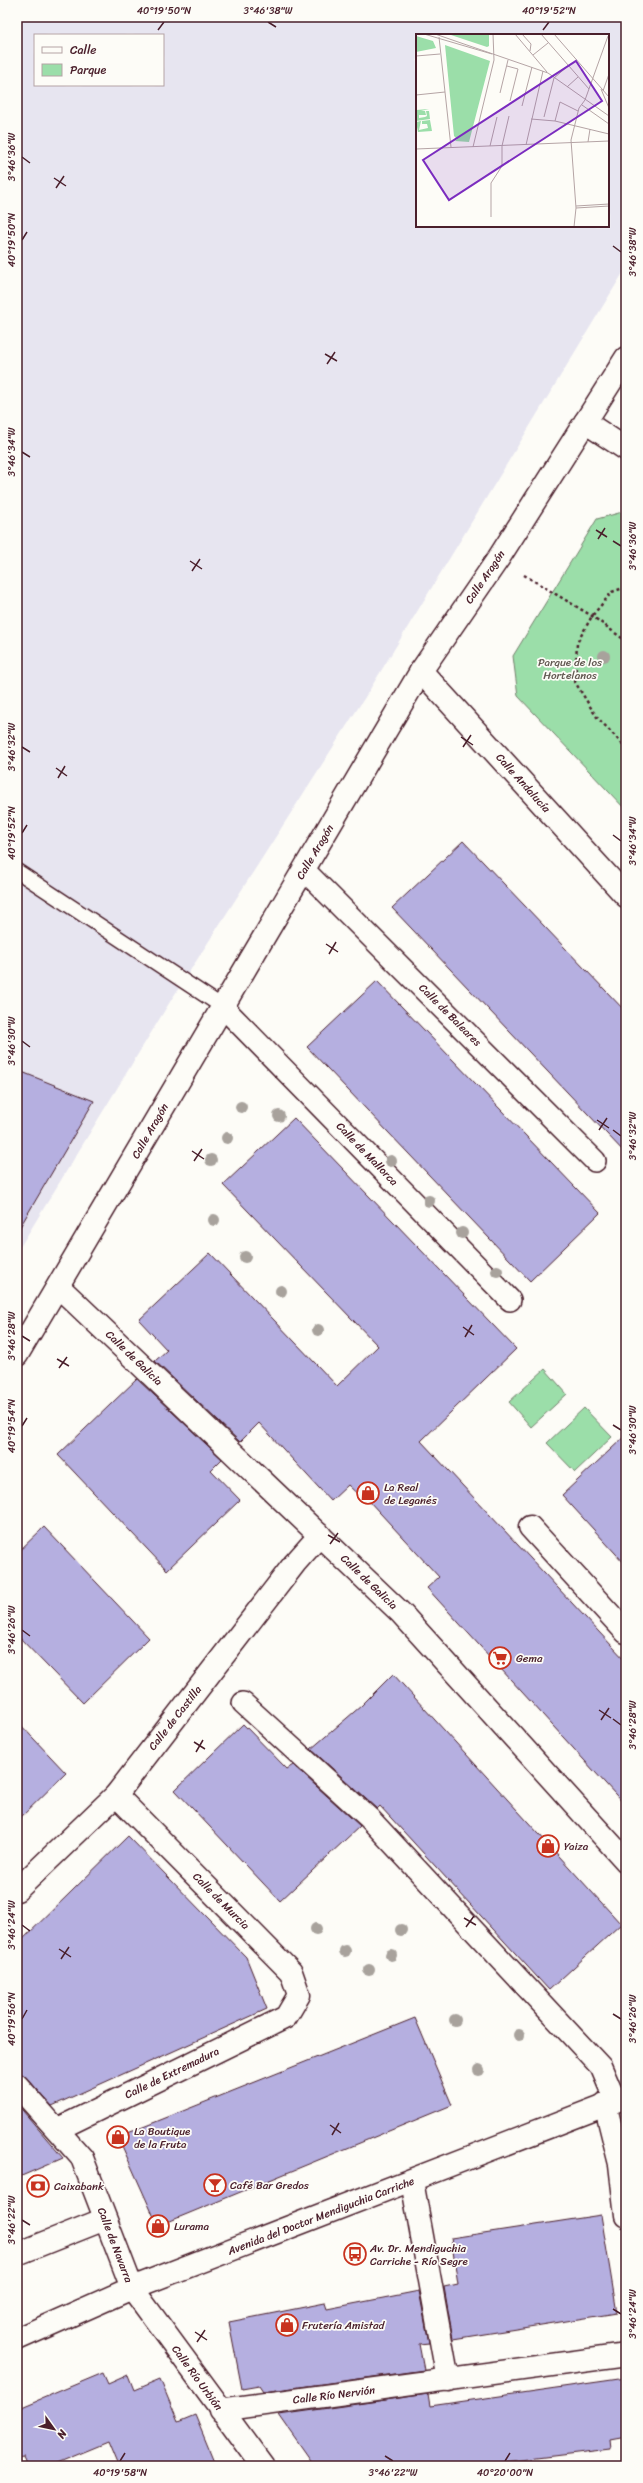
<svg xmlns="http://www.w3.org/2000/svg" width="643" height="2483" viewBox="0 0 643 2483" font-family="Sriracha,sans-serif">
  <style>
    .built { fill: #e7e5f0; fill-rule: evenodd }
    .green { fill: #9bdea9; stroke: #727e6a }
    .building { fill: #b5afe0; stroke: #4a1f2b }
    .lines { fill: none; stroke-linecap: round; stroke-linejoin: round }
    .service-casing { stroke: #4a1f2b; stroke-width: 17 }
    .pedestrian-casing { stroke: #4a1f2b; stroke-width: 24 }
    .minor-casing { stroke: #4a1f2b; stroke-width: 25 }
    .secondary-casing { stroke: #4a1f2b; stroke-width: 25 }
    .path { stroke: #4a1f2b; stroke-width: 2.5; stroke-dasharray: 3 3; stroke-linecap: butt }
    .service { stroke: #fdfcf7; stroke-width: 14 }
    .pedestrian { stroke: #fdfcf7; stroke-width: 21 }
    .minor { stroke: #fdfcf7; stroke-width: 22 }
    .secondary { stroke: #fdfcf7; stroke-width: 22 }
    .tree { fill: #a8a29c }
    .ticks { fill: none; stroke: #4a1f2b; stroke-width: 1.5 }
    .labels { text-anchor: middle; dominant-baseline: central; stroke-width: 3.5; stroke-linejoin: round; paint-order: stroke }
    .street-label { font-size: 11px; fill: #4a1f2b; stroke: #fdfcf7 }
    .park-label { font-size: 11px; fill: #625851; stroke: #fdfcf7 }
    .poi-label { font-size: 11px; fill: #4a1f2b; stroke: #fdfcf7; text-anchor: start }
    .inset-road { fill: none; stroke: #b5a4a5; stroke-width: 1 }
    .view { fill: #7b2cbf; fill-opacity: 0.15; stroke: #7b2cbf; stroke-width: 2 }
    .inset-edge { fill: none; stroke: #4a1f2b; stroke-width: 2 }
    .neatline { fill: none; stroke: #4a1f2b; stroke-width: 1.5 }
    .ticks-label { font-size: 10px; text-anchor: middle; fill: #4a1f2b }
  </style>
  <rect width="100%" height="100%" fill="#fdfcf7"/>
  <filter id="ink" filterUnits="userSpaceOnUse"><feTurbulence type="fractalNoise" baseFrequency=".025" numOctaves="2"/><feDisplacementMap in="SourceGraphic" scale="8" xChannelSelector="R" yChannelSelector="G"/><feConvolveMatrix kernelMatrix="1 2 1 2 8 2 1 2 1" color-interpolation-filters="sRGB"/></filter>
  <g filter="url(#ink)">
    <!-- built -->
    <path class="built" d="M17,17H626V268L367,694L168,1005L17,1252ZM35,35H163V85H35ZM417,35H608V226H417Z"/>
    <!-- green -->
    <g class="green">
      <path d="M626,511V810L518,696L513,656L597,519Z"/>
      <path d="M545,1369L567,1394L531,1427L509,1402Z"/>
      <path d="M584,1408L612,1437L575,1472L547,1443Z"/>
    </g>
    <!-- building -->
    <g class="building">
      <path d="M463,841L626,1012V1154L392,908Z"/>
      <path d="M377,981L600,1213L530,1281L307,1047Z"/>
      <path d="M17,1070L94,1101L17,1232Z"/>
      <path d="M294,1118L516,1349L421,1441L626,1661V1806L427,1588L439,1577L368,1500L366,1502L348,1485L331,1501L259,1423L240,1442L155,1361L167,1350L139,1320L210,1253L337,1386L378,1346L223,1185Z"/>
      <path d="M137,1379L222,1459L211,1470L240,1500L167,1570L58,1455Z"/>
      <path d="M626,1435V1565L562,1495Z"/>
      <path d="M44,1527L149,1638L83,1703L17,1635V1553Z"/>
      <path d="M393,1674L621,1924L549,1990L380,1806L377,1809L311,1749L361,1706Z"/>
      <path d="M17,1721L66,1773L17,1821Z"/>
      <path d="M243,1724L287,1769L293,1765L360,1826L280,1901L175,1790Z"/>
      <path d="M128,1836L246,1957L267,2009L52,2106L26,2077L17,2073V1945Z"/>
      <path d="M415,2018L452,2105L158,2226L118,2137Z"/>
      <path d="M17,2104L63,2158L17,2178Z"/>
      <path d="M601,2215L617,2313L453,2339L444,2287L458,2284L451,2238Z"/>
      <path d="M419,2291L429,2343L419,2344L424,2370L263,2392L259,2386L242,2389L229,2322L325,2303L327,2309Z"/>
      <path d="M103,2373L108,2384L128,2375L134,2390L160,2379L178,2422L195,2415L216,2466H118L108,2442L50,2466H28L24,2457L17,2458V2409Z"/>
      <path d="M626,2378V2437L610,2440L611,2449L470,2466H315L279,2415L428,2394L430,2406Z"/>
    </g>
    <g class="lines">
      <!-- service casing -->
      <g class="service-casing">
        <path id="service" d="M17,871L223,1007"/>
      </g>
      <!-- pedestrian casing -->
      <g class="pedestrian-casing">
        <g id="pedestrian">
          <path d="M304,870L595,1161"/>
          <path d="M223,1007L510,1300"/>
          <path d="M243,1703L369,1818L601,2067L615,2100"/>
        </g>
      </g>
      <!-- minor casing -->
      <g class="minor-casing">
        <g id="minor">
          <path d="M585,422L626,449"/>
          <path d="M421,671L626,896"/>
          <path d="M59,1287L401,1613L626,1861"/>
          <path d="M17,1355L421,671L498,559L626,358"/>
          <path d="M530,1527L626,1632"/>
          <path d="M17,1890L116,1795L295,1563L320,1535"/>
          <path d="M17,2085L82,2158L132,2288L263,2466"/>
          <path d="M605,2104L620,2164L626,2216"/>
          <path d="M58,2129L286,2017L299,1995L291,1972L116,1795"/>
          <path d="M412,2181L448,2380"/>
          <path d="M17,2254L105,2219"/>
          <path d="M220,2410L626,2355"/>
        </g>
      </g>
      <!-- secondary casing -->
      <g class="secondary-casing">
        <path id="secondary" d="M17,2339L132,2288L626,2097"/>
      </g>
      <!-- path -->
      <g class="path">
        <path d="M524,575L592,616L626,641"/>
        <path d="M626,587L612,592L592,616L577,643L575,682L596,716L626,748"/>
      </g>
      <!-- service -->
      <use href="#service" class="service"/>
      <!-- pedestrian -->
      <use href="#pedestrian" class="pedestrian"/>
      <!-- minor -->
      <use href="#minor" class="minor"/>
      <!-- secondary -->
      <use href="#secondary" class="secondary"/>
    </g>
    <!-- trees -->
    <g class="tree">
      <circle cx="604" cy="656" r="6"/>
      <circle cx="241" cy="1107" r="6"/>
      <circle cx="279" cy="1116" r="6"/>
      <circle cx="227" cy="1138" r="6"/>
      <circle cx="211" cy="1160" r="6"/>
      <circle cx="391" cy="1161" r="6"/>
      <circle cx="429" cy="1201" r="6"/>
      <circle cx="214" cy="1220" r="6"/>
      <circle cx="462" cy="1233" r="6"/>
      <circle cx="245" cy="1257" r="6"/>
      <circle cx="497" cy="1271" r="6"/>
      <circle cx="281" cy="1291" r="6"/>
      <circle cx="318" cy="1330" r="6"/>
      <circle cx="316" cy="1929" r="6"/>
      <circle cx="401" cy="1930" r="6"/>
      <circle cx="345" cy="1951" r="6"/>
      <circle cx="391" cy="1955" r="6"/>
      <circle cx="369" cy="1970" r="6"/>
      <circle cx="455" cy="2020" r="6"/>
      <circle cx="519" cy="2035" r="6"/>
      <circle cx="479" cy="2070" r="6"/>
    </g>
  </g>
  <!-- ticks -->
  <path class="ticks" d="M268,22L276,27M158,30L164,22M543,30L549,22M22,157L30,163M54,178L66,186M56,188L64,176M22,240L27,232M613,246L621,252M325,354L337,361M327,364L335,352M22,452L30,457M596,530L607,537M598,539L605,528M613,541L621,546M190,561L202,569M192,571L200,559M461,737L473,745M22,747L30,752M463,747L471,735M56,768L67,776M58,778L65,766M22,833L27,825M613,835L621,841M326,944L338,952M329,954L336,942M22,1041L30,1047M597,1120L609,1128M599,1130L607,1118M613,1130L621,1136M192,1151L204,1159M194,1161L202,1149M463,1327L474,1335M22,1336L30,1341M465,1337L472,1325M57,1359L69,1366M59,1368L67,1357M613,1425L621,1430M22,1426L27,1418M328,1535L340,1542M330,1544L338,1533M22,1630L30,1636M599,1710L611,1718M613,1719L621,1725M601,1720L609,1708M194,1742L205,1749M196,1752L203,1740M464,1918L476,1925M22,1925L30,1931M466,1927L474,1916M59,1949L71,1957M61,1959L69,1947M613,2014L621,2019M22,2019L27,2010M330,2125L341,2133M332,2135L339,2123M22,2220L30,2225M613,2309L621,2314M195,2332L207,2340M197,2342L205,2330M385,2456L393,2461M120,2461L125,2453M505,2461L510,2453"/>
  <!-- icons -->
  <defs>
    <g id="shop-ring" transform="scale(1.15)"><circle r="9.5" fill="#fdfcf7" stroke="#c8321e" stroke-width="1.5"/><path d="M-5-2.5h2.3a2.7 3.5 0 0 1 5.4 0H5L5.5 6h-11ZM-1.5-2.5h3a1.5 2.3 0 0 0-3 0Z" fill="#c8321e"/></g>
    <g id="supermarket-ring" transform="scale(1.15)"><circle r="9.5" fill="#fdfcf7" stroke="#c8321e" stroke-width="1.5"/><path d="M-6-5.5h2.5l.6 2H6L4.5 2H-2.5L-4.4-4H-6ZM-1.5 3.2a1.3 1.3 0 1 0 .1 0ZM3 3.2a1.3 1.3 0 1 0 .1 0Z" fill="#c8321e"/></g>
    <g id="bar-ring" transform="scale(1.15)"><circle r="9.5" fill="#fdfcf7" stroke="#c8321e" stroke-width="1.5"/><path d="M-6-5H6L.8 .8V4.5H3.5V6h-7V4.5H-.8V.8Z" fill="#c8321e"/></g>
    <g id="bank-ring" transform="scale(1.15)"><circle r="9.5" fill="#fdfcf7" stroke="#c8321e" stroke-width="1.5"/><path d="M-6-4H6V4H-6ZM0-2.3a2.3 2.3 0 1 0 0 4.6a2.3 2.3 0 1 0 0-4.6Z" fill="#c8321e"/></g>
    <g id="bus-ring" transform="scale(1.15)"><circle r="9.5" fill="#fdfcf7" stroke="#c8321e" stroke-width="1.5"/><path d="M-5-6H5V4H4V6H2V4H-2V6H-4V4H-5ZM-3.5-4V0h7V-4ZM-3.5 1.2v1.5H-2V1.2ZM2 1.2v1.5H3.5V1.2Z" fill="#c8321e"/></g>
  </defs>
  <g fill-rule="evenodd">
    <use href="#shop-ring" x="368" y="1493"/>
    <use href="#supermarket-ring" x="500" y="1658"/>
    <use href="#shop-ring" x="548" y="1846"/>
    <use href="#shop-ring" x="118" y="2137"/>
    <use href="#bar-ring" x="215" y="2185"/>
    <use href="#bank-ring" x="38" y="2186"/>
    <use href="#shop-ring" x="158" y="2226"/>
    <use href="#bus-ring" x="355" y="2254"/>
    <use href="#shop-ring" x="287" y="2325"/>
  </g>
  <g class="labels">
    <!-- street labels -->
    <g class="street-label">
      <text transform="translate(485 577) rotate(-56)">Calle Aragón</text>
      <text transform="translate(523 783) rotate(48)">Calle Andalucía</text>
      <text transform="translate(315 852) rotate(-59)">Calle Aragón</text>
      <text transform="translate(450 1015) rotate(45)">Calle de Baleares</text>
      <text transform="translate(150 1131) rotate(-60)">Calle Aragón</text>
      <text transform="translate(367 1154) rotate(46)">Calle de Mallorca</text>
      <text transform="translate(134 1358) rotate(44)">Calle de Galicia</text>
      <text transform="translate(369 1582) rotate(44)">Calle de Galicia</text>
      <text transform="translate(175 1718) rotate(-52)">Calle de Castilla</text>
      <text transform="translate(221 1901) rotate(45)">Calle de Murcia</text>
      <text transform="translate(172 2073) rotate(-26)">Calle de Extremadura</text>
      <text transform="translate(321 2216) rotate(-21)">Avenida del Doctor Mendiguchia Carriche</text>
      <text transform="translate(115 2245) rotate(69)">Calle de Navarra</text>
      <text transform="translate(197 2378) rotate(54)">Calle Río Urbión</text>
      <text transform="translate(334 2395) rotate(-7)">Calle Río Nervión</text>
    </g>
    <!-- park labels -->
    <g class="park-label">
      <text x="570" y="662">Parque de los<tspan x="570" dy="13">Hortelanos</tspan></text>
    </g>
    <!-- poi labels -->
    <g class="poi-label">
      <text x="384" y="1487">La Real<tspan x="384" dy="13">de Leganés</tspan></text>
      <text x="516" y="1658">Gema</text>
      <text x="564" y="1846">Yaiza</text>
      <text x="134" y="2131">La Boutique<tspan x="134" dy="13">de la Fruta</tspan></text>
      <text x="230" y="2185">Café Bar Gredos</text>
      <text x="54" y="2186">Caixabank</text>
      <text x="174" y="2226">Lurama</text>
      <text x="370" y="2248">Av. Dr. Mendiguchia<tspan x="370" dy="13">Carriche - Río Segre</tspan></text>
      <text x="302" y="2325">Frutería Amistad</text>
    </g>
  </g>
  <!-- overview -->
  <g transform="translate(416 34)">
    <rect width="193" height="193" fill="#fdfcf7"/>
    <path d="M32,0H73V12L71,13ZM0,2L17,7L20,14L0,18ZM29,11L74,27L53,108L39,107L41,105L38,102ZM13,75L5,77H9L10,81H3V84L9,83L11,82L10,77H13L14,85L0,87V76ZM14,86L16,97L2,98L0,88L5,87L3,96L12,94L11,90H6V87Z" fill="#9bdea9"/>
    <path class="inset-road" d="M8,0L76,20M19,0L132,39L193,82M99,0L131,38M106,0L115,10L114,17M125,0L173,55M138,0L193,63M23,3L35,113M117,21L132,9M0,22L24,20M91,32L102,35L94,67M138,44L152,32M151,53L162,43M185,55L193,74M187,57L193,40M84,59L92,26M0,61L29,58M166,71L193,90M106,72L116,33M128,83L138,44M115,85L139,87L193,100M139,87L144,68L162,77M172,108L174,95M110,111L127,37M74,112L81,83M57,113L78,26L77,0M0,115L193,107M160,172L193,170M160,174L193,172M75,183V149L86,132V112L93,82M158,193L160,174L155,106L163,74L169,66L192,2"/>
    <path class="view" d="M160,27L186,67L33,166L7,126Z"/>
    <rect width="193" height="193" class="inset-edge"/>
  </g>
  <!-- margin -->
  <rect width="643" height="2483" fill="none" stroke="#fdfcf7" stroke-width="44"/>
  <!-- legend -->
  <rect x="34" y="34" width="130" height="52" fill="#fdfcf7" stroke="#b5a4a5"/>
  <rect x="42" y="47" width="20" height="6" fill="#fdfcf7" stroke="#b5a4a5"/>
  <text x="70" y="54" font-size="12" fill="#4a1f2b">Calle</text>
  <rect x="42" y="64" width="20" height="12" fill="#9bdea9" stroke="#b5a4a5"/>
  <text x="70" y="74" font-size="12" fill="#4a1f2b">Parque</text>
  <!-- north arrow -->
  <g transform="translate(54 2429) rotate(123)" stroke="#fdfcf7" stroke-width="3" paint-order="stroke">
  <path d="M0-3L7 15L0 10L-7 15Z" fill="#4a1f2b"/>
  <text y="-6" font-size="11" font-weight="bold" text-anchor="middle" fill="#4a1f2b">N</text>
  </g>
  <rect x="22" y="22" width="599" height="2439" class="neatline"/>
  <g class="ticks-label">
    <text x="164" y="14">40°19'50"N</text>
    <text x="268" y="14">3°46'38"W</text>
    <text x="549" y="14">40°19'52"N</text>
    <text transform="translate(11 157) rotate(-90)" y="4">3°46'36"W</text>
    <text transform="translate(11 240) rotate(-90)" y="4">40°19'50"N</text>
    <text transform="translate(632 252) rotate(-90)" y="4">3°46'38"W</text>
    <text transform="translate(11 452) rotate(-90)" y="4">3°46'34"W</text>
    <text transform="translate(632 546) rotate(-90)" y="4">3°46'36"W</text>
    <text transform="translate(11 747) rotate(-90)" y="4">3°46'32"W</text>
    <text transform="translate(11 833) rotate(-90)" y="4">40°19'52"N</text>
    <text transform="translate(632 841) rotate(-90)" y="4">3°46'34"W</text>
    <text transform="translate(11 1041) rotate(-90)" y="4">3°46'30"W</text>
    <text transform="translate(632 1136) rotate(-90)" y="4">3°46'32"W</text>
    <text transform="translate(11 1336) rotate(-90)" y="4">3°46'28"W</text>
    <text transform="translate(11 1426) rotate(-90)" y="4">40°19'54"N</text>
    <text transform="translate(632 1430) rotate(-90)" y="4">3°46'30"W</text>
    <text transform="translate(11 1630) rotate(-90)" y="4">3°46'26"W</text>
    <text transform="translate(632 1725) rotate(-90)" y="4">3°46'28"W</text>
    <text transform="translate(11 1925) rotate(-90)" y="4">3°46'24"W</text>
    <text transform="translate(11 2019) rotate(-90)" y="4">40°19'56"N</text>
    <text transform="translate(632 2019) rotate(-90)" y="4">3°46'26"W</text>
    <text transform="translate(11 2220) rotate(-90)" y="4">3°46'22"W</text>
    <text transform="translate(632 2314) rotate(-90)" y="4">3°46'24"W</text>
    <text x="120" y="2476">40°19'58"N</text>
    <text x="393" y="2476">3°46'22"W</text>
    <text x="505" y="2476">40°20'00"N</text>
  </g>
</svg>
